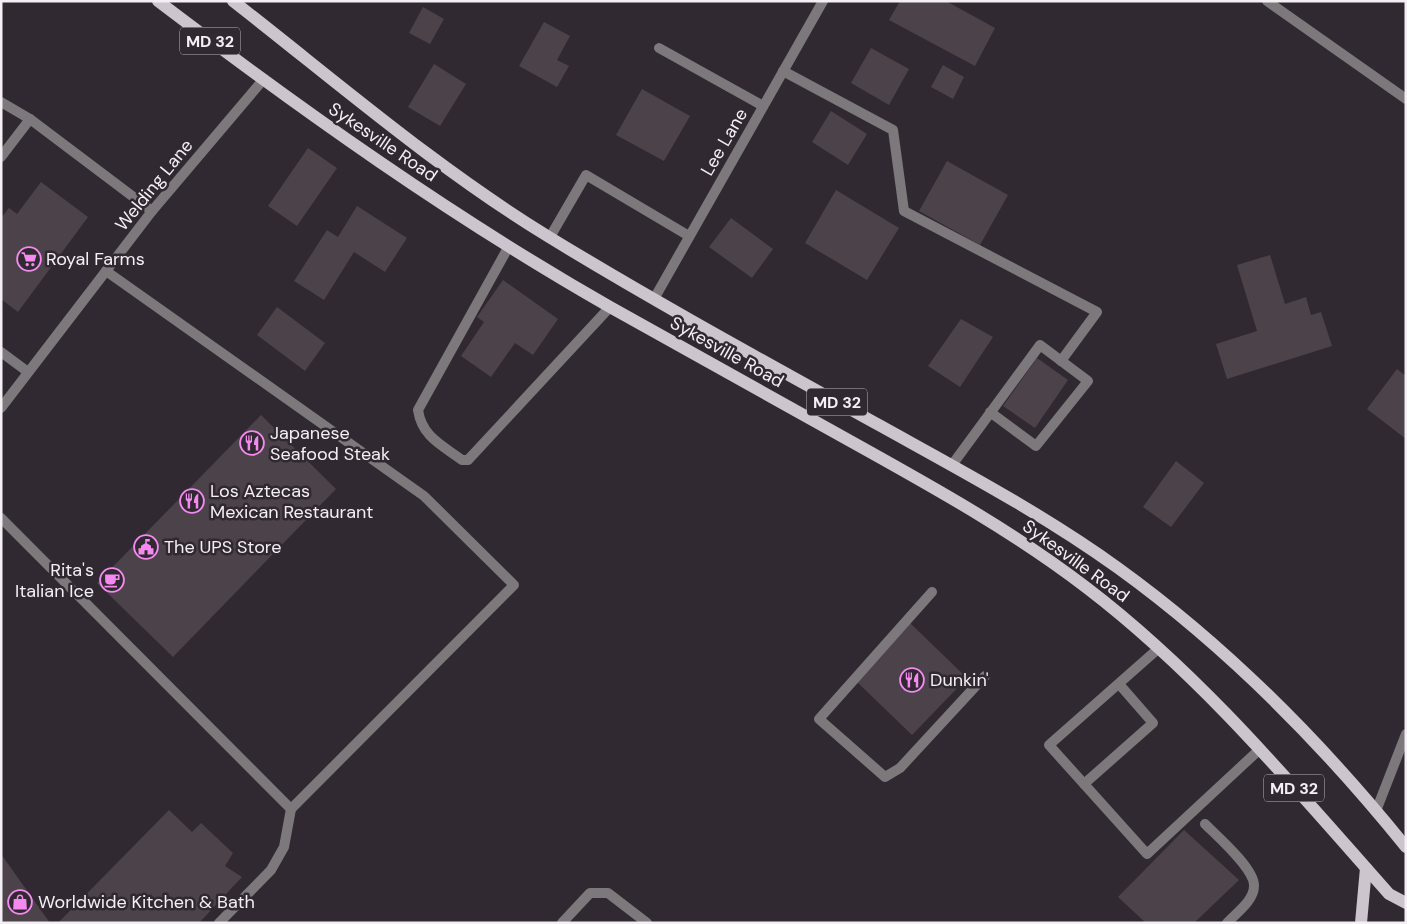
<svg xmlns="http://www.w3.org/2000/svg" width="1407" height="924" viewBox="0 0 1407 924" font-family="'DM Sans',sans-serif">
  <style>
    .building { fill: #4b424a }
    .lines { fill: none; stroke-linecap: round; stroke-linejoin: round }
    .service { stroke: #7c787c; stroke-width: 10 }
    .minor { stroke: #7c787c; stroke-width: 10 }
    .primary { stroke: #cdc5cd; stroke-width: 12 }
    .labels { text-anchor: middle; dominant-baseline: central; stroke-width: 5; stroke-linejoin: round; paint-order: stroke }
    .shield { fill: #312931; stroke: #bab4ba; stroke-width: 1 }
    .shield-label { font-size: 16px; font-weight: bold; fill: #f4eff4 }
    .street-label { font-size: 18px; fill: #f4eff4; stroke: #312931 }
    .poi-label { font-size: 18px; fill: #f4eff4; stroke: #312931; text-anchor: start }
  </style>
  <rect width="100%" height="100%" fill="#312931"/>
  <!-- building -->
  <g class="building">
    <path d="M900,1H946L995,28L975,66L889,20Z"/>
    <path d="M423,7L444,19L430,44L409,33Z"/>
    <path d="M544,22L570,36L557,60L569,66L557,87L519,66Z"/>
    <path d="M871,48L909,69L889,105L851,83Z"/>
    <path d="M434,64L466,84L440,126L408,107Z"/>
    <path d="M943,65L964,77L953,99L931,87Z"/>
    <path d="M642,89L690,116L664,161L616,135Z"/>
    <path d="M831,111L867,134L848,165L812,142Z"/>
    <path d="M308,148L337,168L297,226L268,206Z"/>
    <path d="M947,161L1008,195L980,245L919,211Z"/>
    <path d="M41,182L88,217L18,312L1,299V218L9,208L17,214Z"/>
    <path d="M836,190L899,228L867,280L805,243Z"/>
    <path d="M357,206L407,238L385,272L354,252L324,300L294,281L327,230L338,237Z"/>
    <path d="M731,218L773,249L752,278L709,247Z"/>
    <path d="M1270,255L1285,304L1306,297L1311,315L1321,312L1332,346L1227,379L1216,344L1257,331L1237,265Z"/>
    <path d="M503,280L558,319L533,355L515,343L491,377L461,356L484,322L477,317Z"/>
    <path d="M277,307L325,343L305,371L257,335Z"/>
    <path d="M961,319L993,337L960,387L928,366Z"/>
    <path d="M1037,358L1068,380L1035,428L1003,406Z"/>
    <path d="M1397,369L1406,376V439L1367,409Z"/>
    <path d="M261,415L336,489L173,657L97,583Z"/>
    <path d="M1176,461L1204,483L1171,527L1143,507Z"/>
    <path d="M910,623L967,678L912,735L857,682Z"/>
    <path d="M169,810L192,832L201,823L233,853L225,866L242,877L199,923H58Z"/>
    <path d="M1184,830L1239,880L1194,923H1146L1118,897Z"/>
    <path d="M1,854L50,923H1Z"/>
  </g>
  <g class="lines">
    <!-- service -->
    <g class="service">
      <path d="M659,48L763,106"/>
      <path d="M783,71L893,130L904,211L1097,312L1061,361"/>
      <path d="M1,102L30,119L152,211"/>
      <path d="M1,157L30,119"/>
      <path d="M550,237L586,175L689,236"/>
      <path d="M509,246L418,410C422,437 442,445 462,460H468L610,307"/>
      <path d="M1,352L28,372"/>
      <path d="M952,465L1040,345L1088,381L1036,446L990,412"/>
      <path d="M1,518L291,809L514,585L424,496L106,271"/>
      <path d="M932,592L819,719L885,777L900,768L985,676"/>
      <path d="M1159,648L1049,745L1147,854L1260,749"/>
      <path d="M1084,784L1153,723L1119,684"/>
      <path d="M1376,811L1406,734"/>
      <path d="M1205,824C1217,836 1255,869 1254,886C1254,901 1236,913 1227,923"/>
      <path d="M219,923L271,870L284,847L291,809"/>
    </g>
    <!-- minor -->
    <g class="minor">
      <path d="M1267,1L1406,99"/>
      <path d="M654,299L823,1"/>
      <path d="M1,408L152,211L263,80"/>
      <path d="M562,923L590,893H608L647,923"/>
    </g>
    <!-- primary -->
    <g class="primary">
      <path d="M158,1C303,111 452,217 610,307C691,353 772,397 852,442C933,487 1014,532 1087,588C1201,675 1295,788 1389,894L1406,903"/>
      <path d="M233,1C337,82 436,168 549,237C657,303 769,364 879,425C960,470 1043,514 1118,568C1226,646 1322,743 1406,847"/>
      <path d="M1361,923L1366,868"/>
    </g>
  </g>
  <!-- icons -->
  <defs>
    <g id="supermarket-ring" transform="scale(1.25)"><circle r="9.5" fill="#312931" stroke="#f489f0" stroke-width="1.5"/><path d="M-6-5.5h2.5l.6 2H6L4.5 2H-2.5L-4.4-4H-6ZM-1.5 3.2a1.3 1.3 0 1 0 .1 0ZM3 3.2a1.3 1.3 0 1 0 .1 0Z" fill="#f489f0"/></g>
    <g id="restaurant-ring" transform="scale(1.25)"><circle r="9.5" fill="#312931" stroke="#f489f0" stroke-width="1.5"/><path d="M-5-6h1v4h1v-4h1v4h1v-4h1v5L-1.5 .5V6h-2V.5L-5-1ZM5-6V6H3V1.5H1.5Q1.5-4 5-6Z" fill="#f489f0"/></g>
    <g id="civic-ring" transform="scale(1.25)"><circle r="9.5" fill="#312931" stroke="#f489f0" stroke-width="1.5"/><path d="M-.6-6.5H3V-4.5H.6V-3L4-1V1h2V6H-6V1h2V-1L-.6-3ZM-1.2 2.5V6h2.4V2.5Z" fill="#f489f0"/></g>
    <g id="cafe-ring" transform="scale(1.25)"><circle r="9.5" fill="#312931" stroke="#f489f0" stroke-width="1.5"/><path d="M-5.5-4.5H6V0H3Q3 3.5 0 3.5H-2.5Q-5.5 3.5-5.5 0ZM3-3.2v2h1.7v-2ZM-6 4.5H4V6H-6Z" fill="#f489f0"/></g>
    <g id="shop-ring" transform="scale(1.25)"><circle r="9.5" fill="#312931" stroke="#f489f0" stroke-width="1.5"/><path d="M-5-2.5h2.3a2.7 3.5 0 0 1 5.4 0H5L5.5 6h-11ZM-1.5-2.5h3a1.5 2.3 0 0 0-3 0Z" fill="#f489f0"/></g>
  </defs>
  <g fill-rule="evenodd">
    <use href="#supermarket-ring" x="29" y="259"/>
    <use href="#restaurant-ring" x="252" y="443"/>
    <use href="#restaurant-ring" x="192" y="501"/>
    <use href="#civic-ring" x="146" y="547"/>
    <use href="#cafe-ring" x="112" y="580"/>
    <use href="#restaurant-ring" x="912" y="680"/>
    <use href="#shop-ring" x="20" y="902"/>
  </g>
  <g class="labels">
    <!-- shield labels -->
    <g class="shield">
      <rect x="180" y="27.5" width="60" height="27" rx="4"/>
      <rect x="807" y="388.5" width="60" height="27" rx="4"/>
      <rect x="1264" y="774.5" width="60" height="27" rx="4"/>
    </g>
    <g class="shield-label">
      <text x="210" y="41">MD 32</text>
      <text x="837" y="402">MD 32</text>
      <text x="1294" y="788">MD 32</text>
    </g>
    <!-- street labels -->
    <g class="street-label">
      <text transform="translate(383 142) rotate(34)">Sykesville Road</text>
      <text transform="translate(724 142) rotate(-60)">Lee Lane</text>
      <text transform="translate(154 185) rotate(-51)">Welding Lane</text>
      <text transform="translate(727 352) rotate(29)">Sykesville Road</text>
      <text transform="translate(1076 561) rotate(36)">Sykesville Road</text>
    </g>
    <!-- poi labels -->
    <g class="poi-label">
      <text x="46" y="259">Royal Farms</text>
      <text x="270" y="433">Japanese<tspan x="270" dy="21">Seafood Steak</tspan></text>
      <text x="210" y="491">Los Aztecas<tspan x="210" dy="21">Mexican Restaurant</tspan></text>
      <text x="164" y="547">The UPS Store</text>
      <text x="94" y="570" text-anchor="end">Rita's<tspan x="94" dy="21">Italian Ice</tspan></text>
      <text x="930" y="680">Dunkin'</text>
      <text x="38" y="902">Worldwide Kitchen &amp; Bath</text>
    </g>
  </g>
  <!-- border -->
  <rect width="1407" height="924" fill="none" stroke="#f4eff4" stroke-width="5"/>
</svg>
